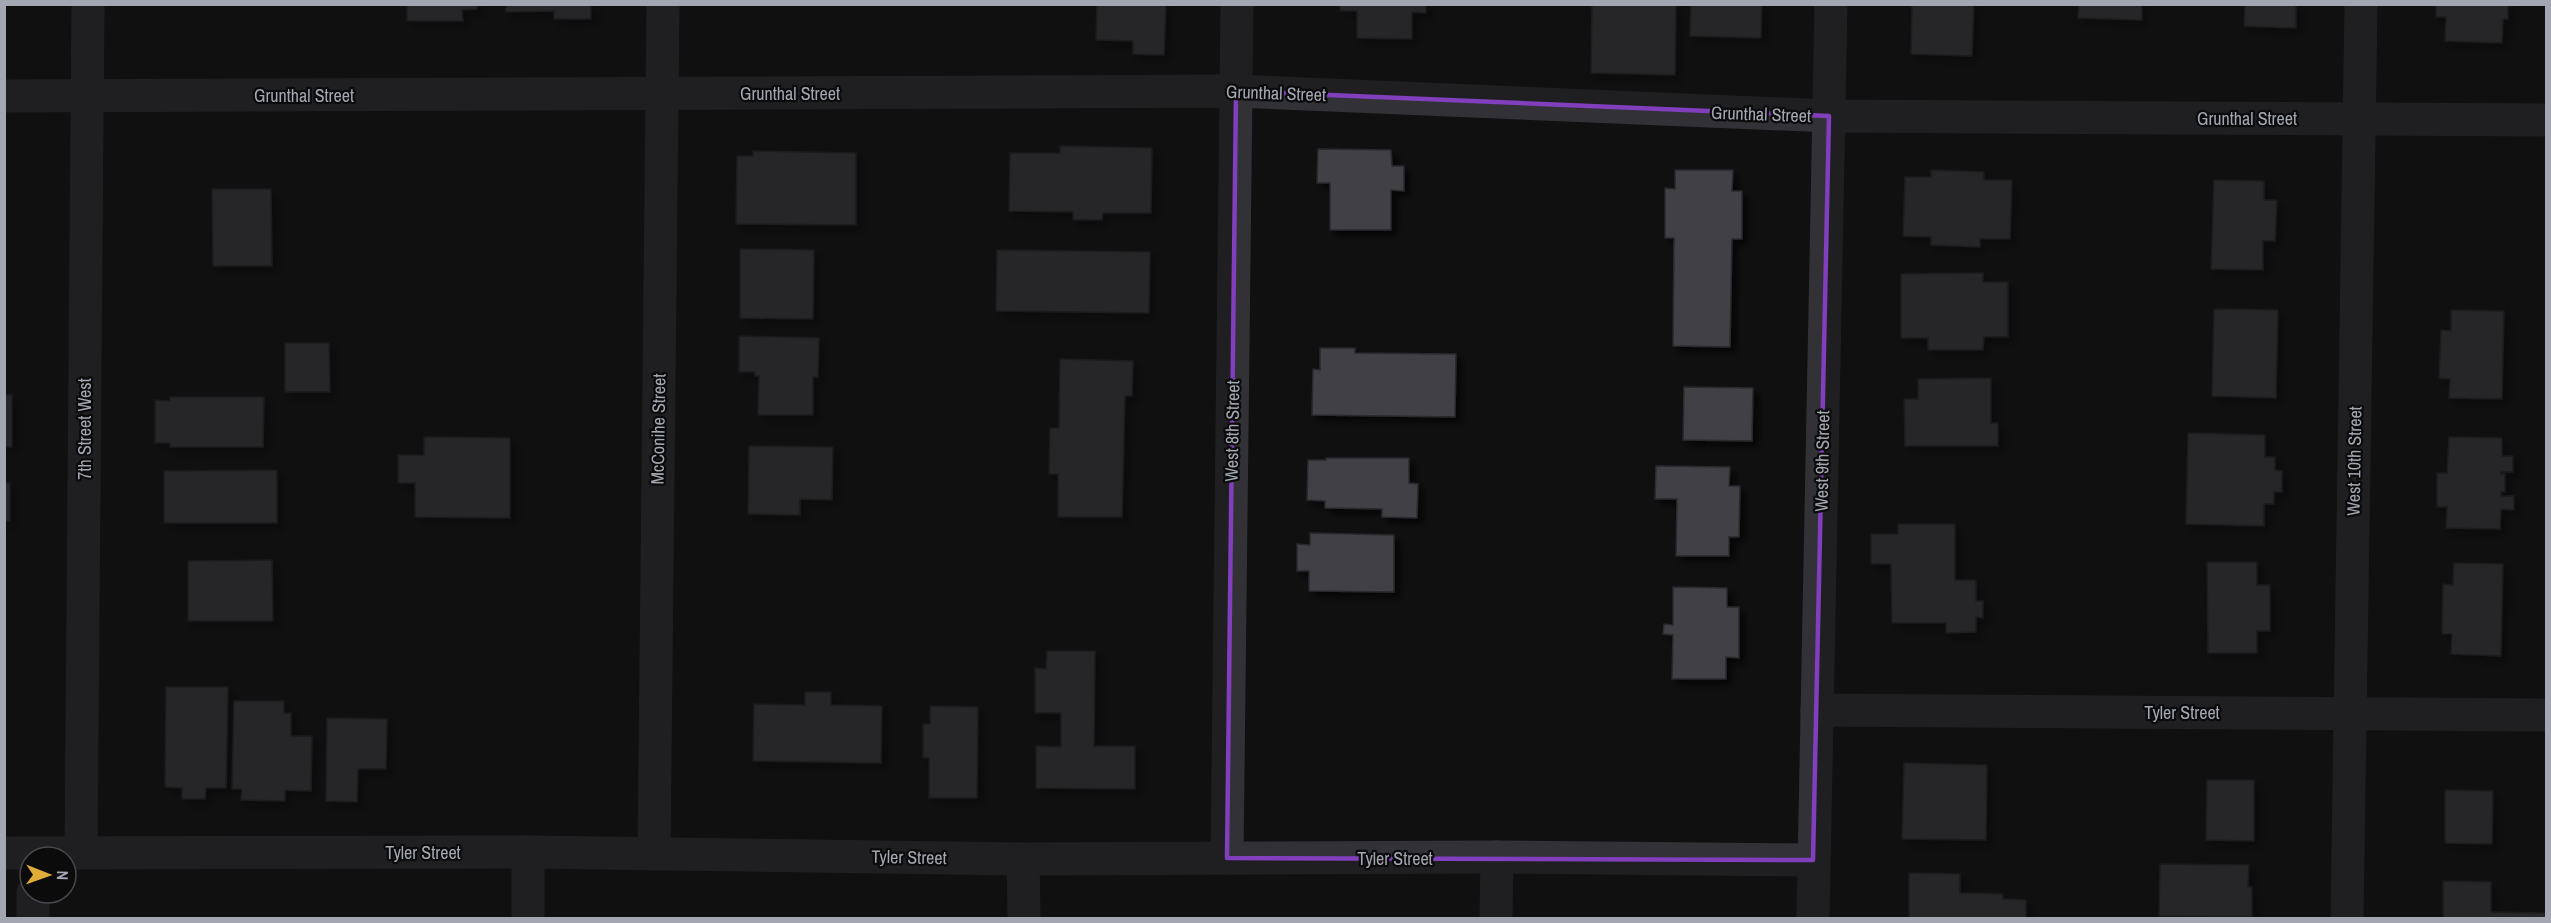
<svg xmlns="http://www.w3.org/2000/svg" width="2551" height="923" viewBox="0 0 2551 923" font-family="'Archivo Narrow',sans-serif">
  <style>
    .building { fill: #3f4044; stroke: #2a2a2d; stroke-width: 1.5; filter: url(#shadow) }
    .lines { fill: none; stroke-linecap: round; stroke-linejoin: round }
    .minor { stroke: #323236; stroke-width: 33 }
    .marked { fill: none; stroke: #813ebd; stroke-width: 4.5; stroke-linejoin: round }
    .labels { text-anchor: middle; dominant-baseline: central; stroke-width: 4.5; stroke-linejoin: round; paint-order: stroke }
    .street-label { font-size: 18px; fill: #a3a7b1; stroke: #0b0b0c }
  </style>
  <defs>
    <filter id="shadow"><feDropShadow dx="5.5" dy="5.5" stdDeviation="3" flood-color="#0009"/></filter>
  </defs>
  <rect width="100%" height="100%" fill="#101011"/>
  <!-- building -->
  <g class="building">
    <path d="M407,4H477V9L462,10L463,21H407Z"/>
    <path d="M506,4H591V19H554V11L506,12Z"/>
    <path d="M1097,4H1166L1164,55L1133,54V41L1096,40Z"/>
    <path d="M1340,4H1426V13L1412,12V39L1357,38V11H1340Z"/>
    <path d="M1592,4H1676L1675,75L1591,73Z"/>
    <path d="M1691,4H1762L1761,38L1690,36Z"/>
    <path d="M1912,4H1974L1972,56L1911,54Z"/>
    <path d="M2079,4H2142V20L2078,18Z"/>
    <path d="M2245,4H2296V28L2244,26Z"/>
    <path d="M2436,4H2508V19H2503L2502,43L2445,41L2446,17H2436Z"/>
    <path d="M1060,146L1152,148L1151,213H1103L1102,220H1073V212L1009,211L1010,153H1060Z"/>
    <path d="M1318,149L1391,150L1392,166H1404V191L1391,190V230H1330V183H1317Z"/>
    <path d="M753,151L856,153V225L736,224L737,156H753Z"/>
    <path d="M1675,170H1733L1732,191H1742V239H1732L1730,347L1673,346L1674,238H1665V188L1675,189Z"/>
    <path d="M1931,170L1984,172V180H2012L2010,239H1980V247L1931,245V237L1903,236L1905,177H1931Z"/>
    <path d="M2214,180L2264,181V200H2277L2275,241H2263V270L2211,269Z"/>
    <path d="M212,189H271L272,266H213Z"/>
    <path d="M740,249L814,250L813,319L740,318Z"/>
    <path d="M997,250L1150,252L1149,313L996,311Z"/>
    <path d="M1983,273V282H2008V337H1984L1983,350H1928V338H1901V274Z"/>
    <path d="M2214,309L2278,310L2276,398L2212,396Z"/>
    <path d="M2451,310L2504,311L2502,399L2449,398L2450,379L2439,378L2441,330L2451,331Z"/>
    <path d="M739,336L819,338L818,377H813V415H758L759,376H755V372H739Z"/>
    <path d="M285,343H329L330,392H285Z"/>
    <path d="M1320,348H1355V353L1456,354L1455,417L1312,415L1313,369L1320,370Z"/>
    <path d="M1060,359L1133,361L1132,396H1125L1122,517H1058V474H1049L1050,428H1059Z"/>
    <path d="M1991,378V423H1998V446H1905L1904,399H1918V379Z"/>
    <path d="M1684,387L1753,388L1752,441L1683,440Z"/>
    <rect x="4" y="395" width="8" height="52"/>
    <path d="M170,397H264L263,447H170V443H155V400L170,401Z"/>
    <path d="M2188,433L2265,435V457H2275V470L2282,471V492H2274V504H2264V526L2186,524Z"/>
    <path d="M424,437L510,438V518L415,517V483H398V455H424Z"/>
    <path d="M2449,437L2502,438V456H2513V472H2501V474H2505V492H2501V496H2514V510L2501,509L2500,529L2446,528L2447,507H2437V473H2447Z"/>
    <path d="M749,446L833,447L832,500L800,499V515L748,514Z"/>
    <path d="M1326,458H1409V483L1418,484L1417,518L1382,517V509L1325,508V501L1307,500L1308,460H1326Z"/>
    <path d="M1656,466L1730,467L1729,486H1740L1739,537H1729V556H1676L1677,499H1655Z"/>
    <path d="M277,470V523H164V471Z"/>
    <rect x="4" y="483" width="6" height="38"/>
    <path d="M1898,524H1955V580H1976V601H1983V618L1976,617V632L1946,633V623H1892L1891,564H1871V534H1898Z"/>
    <path d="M1310,533L1394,535V592L1309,591V571H1297V544L1310,545Z"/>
    <path d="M272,560L273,621H188V561Z"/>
    <path d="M2207,562H2257V585H2270V631H2257V653H2208Z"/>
    <path d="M2454,563L2503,564L2501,656L2451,654L2452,634H2442L2443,584L2453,585Z"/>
    <path d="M1673,587L1727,588V607H1739V658L1726,657V679H1672L1673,635L1663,634L1664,624L1673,625Z"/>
    <path d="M1047,651H1095L1094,746H1135V789L1036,788V746L1061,747V713H1035V668L1046,669Z"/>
    <path d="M166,687H228L226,788H206L205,799H182V788L165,787Z"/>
    <path d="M805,692H831V705L882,706L881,763L753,761L754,704L805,705Z"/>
    <path d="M234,701H284V713H291V736H312L311,791L285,790V801L241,800L242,789H232Z"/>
    <path d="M930,706L978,707L977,798H929V758H923V724H930Z"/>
    <path d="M327,718L387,719L386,769H358L357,802L326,801Z"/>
    <path d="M1904,763L1987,765L1986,840L1902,839Z"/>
    <path d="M2207,780H2254V841L2206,840Z"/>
    <path d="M2445,790L2493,791L2492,844L2445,843Z"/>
    <path d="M2160,864L2249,865L2248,887H2252V917L2159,916Z"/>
    <path d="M1909,873L1960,874V893L2003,894V899L2026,900V918H1909Z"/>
    <path d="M2443,881L2491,882V912L2546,913V918H2443Z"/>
  </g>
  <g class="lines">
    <!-- minor -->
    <g class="minor">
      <path d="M4,96L1236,91L1829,116L2546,120"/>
      <path d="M1817,710L2546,715"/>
      <path d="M4,853L528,852L1023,859L1497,857L1813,860"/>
      <path d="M81,853L88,4"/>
      <path d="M654,854L663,4"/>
      <path d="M1227,858L1237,4"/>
      <path d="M1023,859L1024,918"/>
      <path d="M33,893V918"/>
      <path d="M528,918V852"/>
      <path d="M1496,918L1497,857"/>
      <path d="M1813,918L1831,4"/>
      <path d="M2347,918L2361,4"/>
    </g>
  </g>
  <!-- marked area -->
  <path d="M0 0H2551V923H0ZM1236,91L1829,116L1813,860L1227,858Z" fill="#101011" fill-opacity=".55" fill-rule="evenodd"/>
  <path class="marked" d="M1236,91L1829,116L1813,860L1227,858Z"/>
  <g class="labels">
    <!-- street labels -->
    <g class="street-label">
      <text x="790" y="93">Grunthal Street</text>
      <text transform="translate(1276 93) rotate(2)">Grunthal Street</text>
      <text x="304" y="95">Grunthal Street</text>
      <text transform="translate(1761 114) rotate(2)">Grunthal Street</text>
      <text x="2247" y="118">Grunthal Street</text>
      <text transform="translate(84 429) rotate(-90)">7th Street West</text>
      <text transform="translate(658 429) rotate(-89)">McConihe Street</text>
      <text transform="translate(1232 431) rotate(-89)">West 8th Street</text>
      <text transform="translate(1822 461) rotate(-89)">West 9th Street</text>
      <text transform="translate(2354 461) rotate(-89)">West 10th Street</text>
      <text x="2182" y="712">Tyler Street</text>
      <text x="423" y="852">Tyler Street</text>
      <text transform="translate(909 857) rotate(1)">Tyler Street</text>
      <text x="1395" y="858">Tyler Street</text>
    </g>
  </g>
  <!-- border -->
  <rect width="2551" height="923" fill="none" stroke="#a3a7b1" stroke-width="12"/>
  <!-- north arrow -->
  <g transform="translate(48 875) rotate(91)"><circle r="28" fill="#0b0b0c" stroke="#48494e" stroke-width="1.5"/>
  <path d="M0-4.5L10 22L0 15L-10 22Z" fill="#e1ad39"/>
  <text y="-9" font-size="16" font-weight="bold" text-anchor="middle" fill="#a3a7b1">N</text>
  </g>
</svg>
